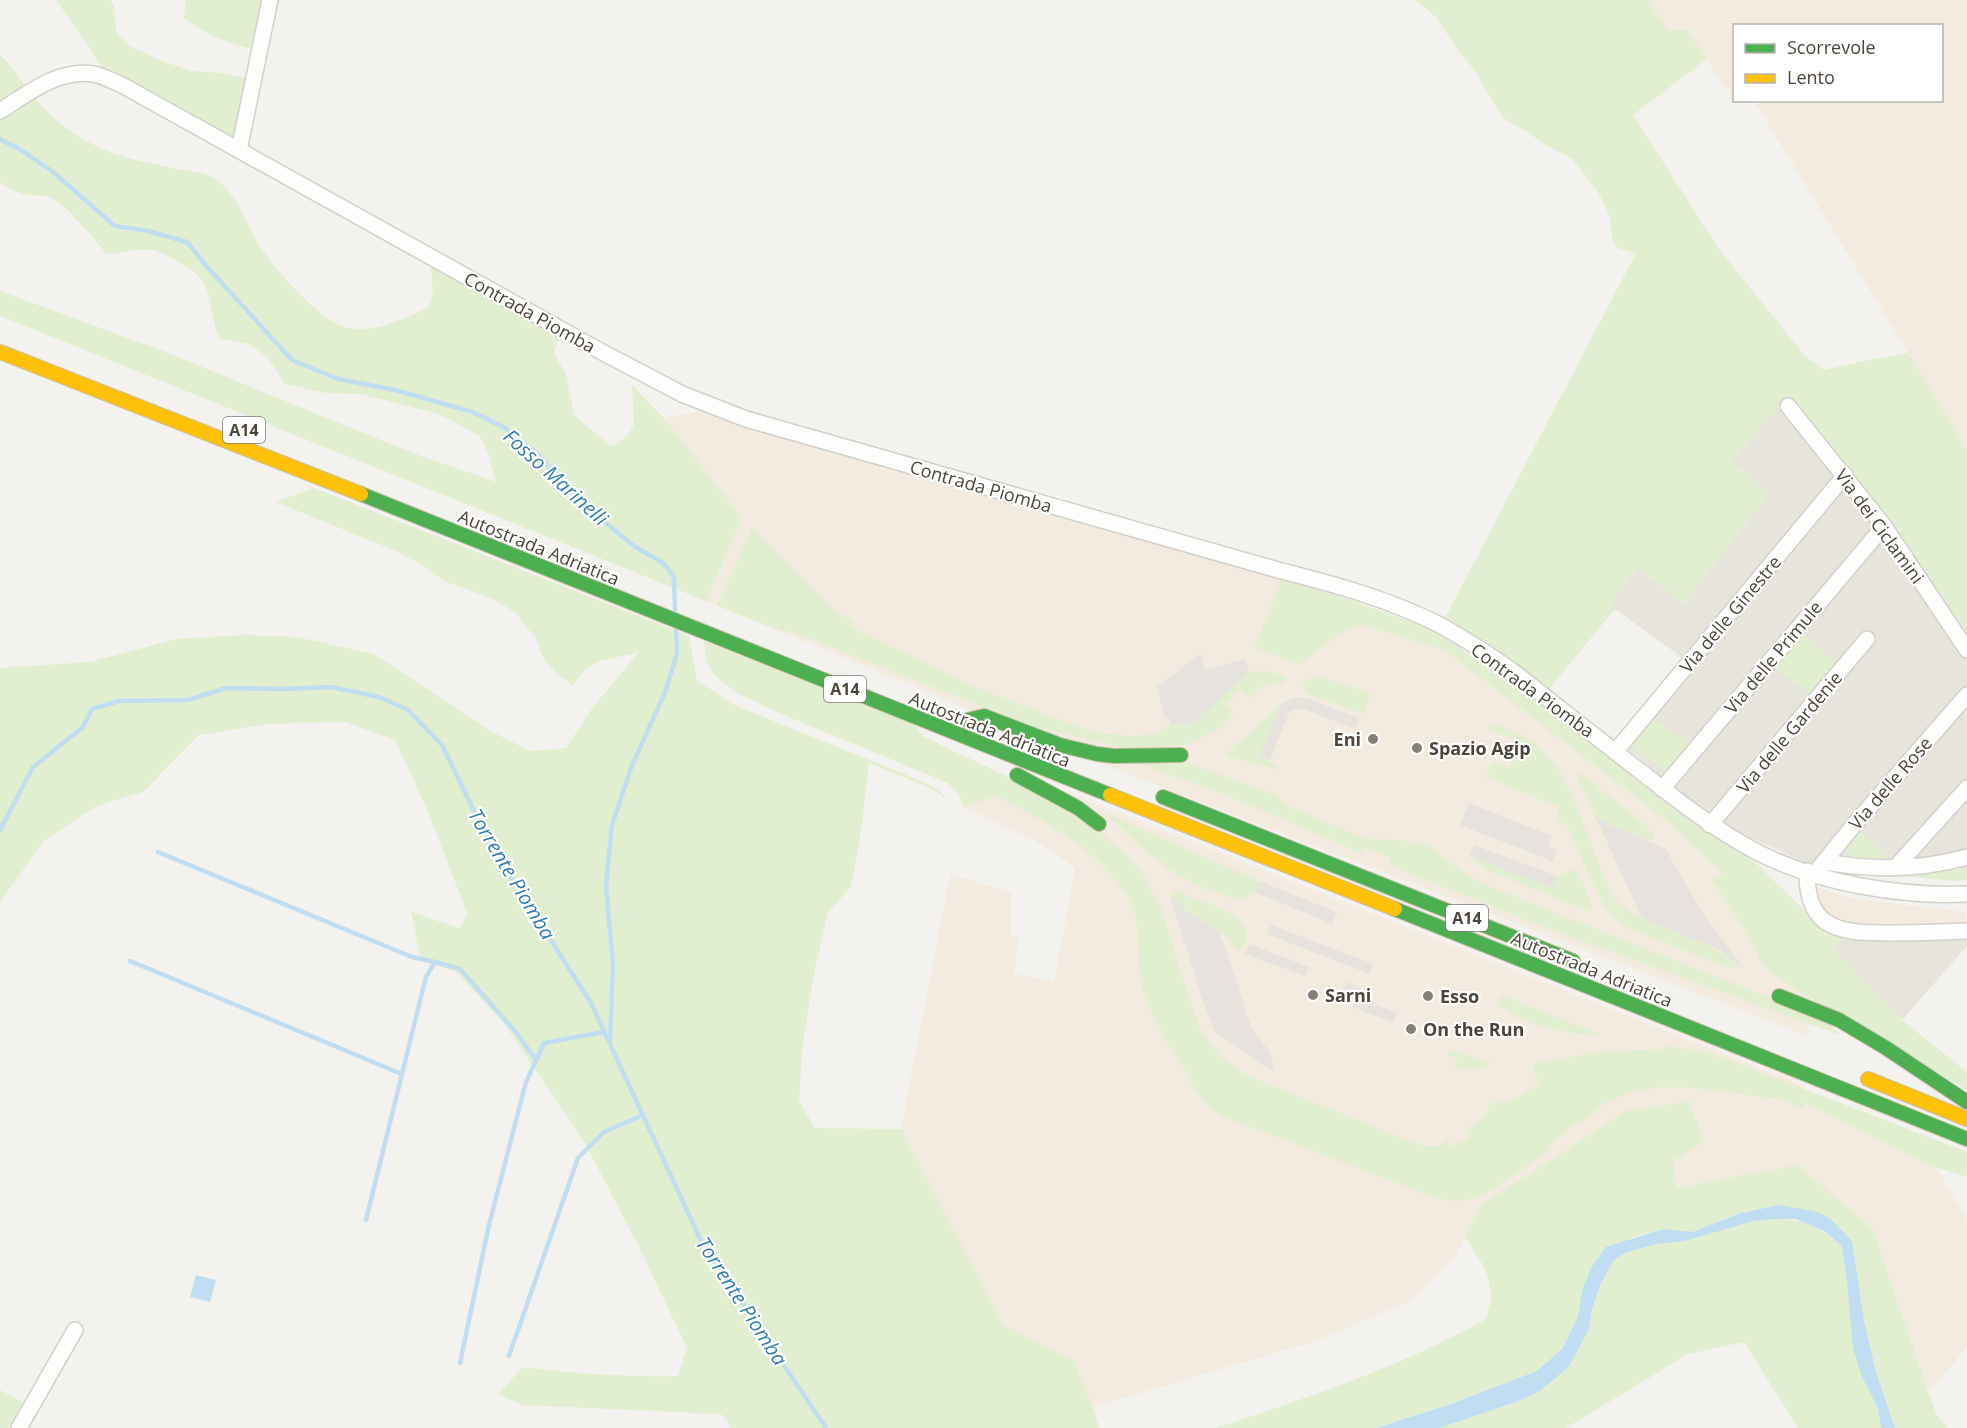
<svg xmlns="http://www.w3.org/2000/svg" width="1967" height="1428" viewBox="0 0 1967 1428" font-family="'Open Sans',sans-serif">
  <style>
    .residential { fill: #e7e4dc }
    .commercial { fill: #f3ebdf }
    .green { fill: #e1eecf }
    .parking { fill: #e6e3df }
    .water { fill: #c0ddf1 }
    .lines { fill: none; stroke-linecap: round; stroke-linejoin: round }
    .stream { stroke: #c0ddf1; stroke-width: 4.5 }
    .street-casing { stroke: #d2d0cb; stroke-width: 18 }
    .fast-casing { stroke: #ccbfa9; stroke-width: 16 }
    .slow-casing { stroke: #ccbfa9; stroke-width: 16 }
    .street { stroke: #fdfdfc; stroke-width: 15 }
    .fast { stroke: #4caf50; stroke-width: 14 }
    .slow { stroke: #ffc107; stroke-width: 14 }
    .poi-dot { fill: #868178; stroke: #fff; stroke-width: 2 }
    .labels { text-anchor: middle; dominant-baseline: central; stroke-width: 4.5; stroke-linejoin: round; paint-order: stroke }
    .shield { fill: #fff; stroke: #817c74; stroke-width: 1.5 }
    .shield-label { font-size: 16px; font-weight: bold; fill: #4b4439 }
    .street-label { font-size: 18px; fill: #4b4439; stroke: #fff }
    .poi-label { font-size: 18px; font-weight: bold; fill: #4b4439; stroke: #fff; text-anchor: start }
    .water-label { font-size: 20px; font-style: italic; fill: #2e7ab2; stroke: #fff }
  </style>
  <rect width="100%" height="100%" fill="#f4f2ee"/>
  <!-- residential -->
  <g class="residential">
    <path d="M1788,397L1890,524L1967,637V868L1900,874L1818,869L1722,824L1615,739L1683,658L1612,607L1619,592L1638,568L1683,604L1769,494L1731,461Z"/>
    <path d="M1847,936L1967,937V946L1902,1020L1833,948Z"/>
  </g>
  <!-- commercial -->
  <g class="commercial">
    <path d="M1647,0H1967V449L1754,101L1942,100V26H1734V101L1687,30L1669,31Z"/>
    <path d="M700,411L999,499L1339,596L1362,625L1444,650L1670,823L1702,852L1811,969L1808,1036L1097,762L706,601L742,518L664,418Z"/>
    <path d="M1039,781L1805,1086L1804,1103L1937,1168L1967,1220V1347L1929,1392L1873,1229L1797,1166L1675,1188L1674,1160L1704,1141L1688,1101L1479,1207L1455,1257L1412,1300L1316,1341L1093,1407L1073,1360L1003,1324L901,1129L950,874L1011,893V937L1019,938L1014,974L1054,981L1075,870L1071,864L1034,840L963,807Z"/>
    <path d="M1813,886L1855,899L1965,912L1967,926L1870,928L1844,924L1829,917L1815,900Z"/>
  </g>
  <!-- green -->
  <g class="green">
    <path d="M56,0H110L114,6L116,33L129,46L165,62L191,71L223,73L245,78L236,140L117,74L103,70L92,51Z"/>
    <path d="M186,0H263L252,49C227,43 204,34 184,18Z"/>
    <path d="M1415,0H1647L1668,30H1687L1707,59L1633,115L1719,249L1805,356L1824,370L1863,361L1908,353L1967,449V637L1890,524L1788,397L1731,461L1769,494L1683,604L1638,568L1619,592L1612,607L1615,609L1548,690L1480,640L1444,620L1636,253L1617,248L1613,241L1609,214L1598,192L1572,159L1544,144L1526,131L1503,118L1472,67L1459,52L1436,17Z"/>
    <path d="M0,55C15,68 24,86 37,101C53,119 72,134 94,145C119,158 150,163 177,169C195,173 209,171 223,185C237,198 247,223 256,240C269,263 316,317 342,326C370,336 404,319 429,307L433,292L431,267L561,336L555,348V356L566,374L574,415L609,445H616L630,432L634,424L632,385L664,418L742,518L706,601L0,316V291L163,351L410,452L496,482L489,456L480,436L439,414L361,394L326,393L285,384L268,358L249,344L220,339C211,321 213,298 203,282C196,270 166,253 152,250C140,248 119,253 106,254C97,241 63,201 49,197C44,195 36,196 30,195C19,194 9,189 0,182Z"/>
    <path d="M314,488L689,636L697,680L732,704L921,781L936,788L949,800L930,788L869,763L861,832L851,887L828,912L813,978L802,1052L799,1101L815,1128L901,1129L1003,1324L1073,1360L1093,1407L1099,1428H731L721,1414L523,1405L498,1394L523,1367C575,1374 626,1377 678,1376L687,1348L640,1249L585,1143L503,1022L456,972L421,960L411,912L459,928L468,915L426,807L395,740L345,722L266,724L199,735L143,792L96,806L44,841L0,902V668L90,662L176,639L244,635L297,637L374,654L492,732L530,751L566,748L593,707L639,652L597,662L586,669L573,685L556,673L543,658L536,639L515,612L491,598L444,581L424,566L396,551L276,502Z"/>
    <path d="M752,528L837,613L854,621L851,627L970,685L1095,733L1133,736L1156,734L1171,723L1191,725L1250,672L1269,671L1287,677L1281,684C1266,683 1259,688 1250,698L1240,690L1226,704L1234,713L1220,728L1189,744L1133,750L1033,726L792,632L768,626L717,605Z"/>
    <path d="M1282,580L1351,600L1431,629L1531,695L1635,779L1736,851L1754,861L1816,922L1847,936L1833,948L1902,1020L1967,1072V1090L1801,993L1771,972L1760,960L1750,938L1711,879L1722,873L1670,823L1444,650L1362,625L1340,633L1300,664L1254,648Z"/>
    <path d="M1800,631L1838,664L1811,696L1772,664Z"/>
    <path d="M704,641L911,722L924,737L1027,786L1097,830L1127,855L1144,876L1162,910L1184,983L1202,1033L1223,1059L1248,1076L1422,1146H1439L1448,1140L1452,1147L1471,1137L1467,1129C1481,1122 1486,1118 1490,1103L1508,1102L1540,1084L1534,1074V1064L1597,1052L1665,1049L1667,1046L1702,1051L1735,1062L1967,1152V1177L1937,1168L1805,1103L1804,1108L1779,1099L1696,1088L1665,1087L1633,1091L1603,1104L1583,1122L1578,1121L1550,1145L1546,1152C1524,1168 1492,1195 1465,1200C1452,1202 1440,1198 1428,1195L1220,1115C1214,1110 1208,1105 1203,1099C1196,1092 1191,1081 1186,1072C1167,1042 1145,1010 1140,974C1137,948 1142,921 1128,898C1099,849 1045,821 996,796L963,807L959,794L948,783L772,710L737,693L715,676L706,662Z"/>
    <path d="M1322,677L1371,694L1363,714L1311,695L1301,685L1312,678Z"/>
    <path d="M1282,703L1259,756L1277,765L1276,769L1226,756V753L1247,736Z"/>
    <path d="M1649,716L1675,735L1678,733L1692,743L1667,773L1626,742Z"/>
    <path d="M1488,724C1560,736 1574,801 1597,859C1604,876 1609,894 1623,907C1636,918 1654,923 1669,929C1693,939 1717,948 1738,964L1733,968L1724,966L1632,930L1614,917L1604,905L1592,882L1568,827L1556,820L1559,807L1486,777L1492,762L1509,768L1520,742L1505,735L1504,736L1487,727Z"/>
    <path d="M1175,758L1277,795L1286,805L1366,839L1401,840L1427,845L1470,877L1498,890L1828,1021L1840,1035L1547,928L1404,871L1389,864L1391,858L1364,847L1361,853L1224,794L1129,760Z"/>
    <path d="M1581,773L1645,825L1653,834L1654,840H1648L1603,822L1595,816L1577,778L1578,774Z"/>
    <path d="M1105,813L1259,881L1254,892L1242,899H1236L1202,887L1178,875L1151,856Z"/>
    <path d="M1857,828L1887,856L1882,862L1851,859L1840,848Z"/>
    <path d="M1470,856L1552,887L1557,876L1577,869L1592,906L1590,912L1485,869Z"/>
    <path d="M1967,868V880L1954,881L1843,870L1900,874Z"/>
    <path d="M1174,891H1179L1185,895C1203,903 1247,912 1247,936C1247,942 1243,948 1237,951L1227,938L1177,902L1172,896Z"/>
    <path d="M1501,997H1506L1597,1033V1035C1571,1035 1516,1024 1498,1003Z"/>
    <path d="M1449,1050L1493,1063L1480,1068L1454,1069L1458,1059L1447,1055Z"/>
    <path d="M1689,1101L1704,1141L1674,1160L1676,1188L1797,1165L1873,1229L1936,1414L1948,1428H1895L1876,1372L1864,1321L1852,1241L1779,1205L1741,1213L1692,1232L1663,1229L1631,1238L1582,1291L1578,1316L1563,1348L1537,1371L1448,1405L1376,1428H1216C1309,1397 1401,1367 1486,1319L1492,1296L1486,1270L1465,1237L1479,1207L1625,1111Z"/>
    <path d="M1777,1219C1806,1219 1820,1228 1842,1246L1862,1377L1878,1409L1881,1428H1798L1744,1342L1688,1354L1566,1428H1439L1516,1402L1539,1392L1589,1329L1592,1309L1600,1285L1614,1260L1627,1252L1657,1244L1685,1241L1754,1221Z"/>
    <path d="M0,1390L27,1404L11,1428H0Z"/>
  </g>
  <!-- parking -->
  <g class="parking">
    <path d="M1201,653L1205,670L1244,659L1250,672L1191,725L1171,723L1164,715L1157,687Z"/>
    <path d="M1296,697L1309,699L1359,718L1355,729L1303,709L1293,710L1289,713L1270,760L1259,756L1282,703Z"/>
    <path d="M1469,803L1552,836L1548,846L1557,849L1552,861L1460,825Z"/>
    <path d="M1595,816L1603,822L1665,848L1703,914L1744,969L1720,950L1642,918Z"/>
    <path d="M1474,845L1557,876L1552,888L1470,856Z"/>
    <path d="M1259,881L1337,912L1332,924L1254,892Z"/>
    <path d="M1172,896L1187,911L1219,932L1228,955L1251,1027L1270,1052L1275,1073L1215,1032L1205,1007L1171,901Z"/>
    <path d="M1271,925L1373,964L1370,974L1267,934Z"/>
    <path d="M1249,944L1309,967L1305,976L1245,954Z"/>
    <path d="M1346,982L1361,988L1357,997L1397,1013L1393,1023L1353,1007L1357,997L1342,991Z"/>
  </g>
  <!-- water -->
  <g class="water">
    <path d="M1779,1205L1818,1212L1832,1220L1852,1241L1864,1321L1876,1372L1895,1428H1881L1878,1409L1862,1377L1853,1348L1847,1282L1842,1246L1824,1231L1796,1219H1777L1754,1221L1685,1241L1657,1244L1627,1252L1614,1260L1600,1285L1592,1309L1589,1329L1569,1366L1539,1392L1516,1402L1439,1428H1376L1448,1405L1537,1371L1563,1348L1578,1316L1582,1291L1591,1268L1606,1247L1663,1229L1692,1232L1741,1213Z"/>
    <path d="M196,1275L216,1280L210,1302L190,1297Z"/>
  </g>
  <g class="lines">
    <!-- stream -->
    <g class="stream">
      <path d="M0,139L21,150L53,172L115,226L148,231L187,242L209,269L292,360L338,379L395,390L473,412L505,428L539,455L574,495L596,515L634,546L663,563L674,577L675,611"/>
      <path d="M0,830L33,767L83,727L92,709L119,701L188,700L226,688L285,689L331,687L379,697L408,710L442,745L493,850L591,1003L702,1243L826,1428"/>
      <path d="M158,852L412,957L435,962"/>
      <path d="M130,961L402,1074L426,977L435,962L460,969L515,1031L536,1060"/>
      <path d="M610,1042L613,964L606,886L612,825L631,768L666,690L677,653L676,631"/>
      <path d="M366,1220L402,1074"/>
      <path d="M509,1356L578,1158L604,1132L643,1115"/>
      <path d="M460,1363L489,1225L526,1082L544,1043L604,1032"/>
    </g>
    <!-- street casing -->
    <g class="street-casing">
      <g id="street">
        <path d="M0,111C27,94 59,68 94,74C103,76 112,81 120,84L602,352L682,394L746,419L1278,570C1333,584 1389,599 1440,625C1465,639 1490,655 1514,672C1554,704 1595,736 1636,768C1675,798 1714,830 1759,853C1818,883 1901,897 1967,894"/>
        <path d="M239,150L270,0"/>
        <path d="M1788,406L1884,526L1967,650"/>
        <path d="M1615,752L1845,475"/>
        <path d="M1662,789L1884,526"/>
        <path d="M1710,825L1867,639"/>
        <path d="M1825,862C1871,870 1922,870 1967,857"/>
        <path d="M1896,867L1967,788"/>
        <path d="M1807,871C1806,932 1843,933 1892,933C1917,933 1942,932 1967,931"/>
        <path d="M1815,873L1858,820L1967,695"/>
        <path d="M19,1428L75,1330"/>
      </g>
    </g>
    <!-- fast casing -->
    <g class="fast-casing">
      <g id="fast">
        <path d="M361,494L1110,795"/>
        <path d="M967,720L984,716L1060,745L1097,754L1114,756L1181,755"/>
        <path d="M1017,775L1078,808L1099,824"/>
        <path d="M1163,797L1573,961"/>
        <path d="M1395,909L1967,1139"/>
        <path d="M1779,996L1839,1020L1886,1048L1967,1102"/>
      </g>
    </g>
    <!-- slow casing -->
    <g class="slow-casing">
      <g id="slow">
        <path d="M0,352L361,494"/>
        <path d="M1110,795L1395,909"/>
        <path d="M1868,1079L1967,1119"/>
      </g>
    </g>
    <!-- street -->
    <use href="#street" class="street"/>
    <!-- fast -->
    <use href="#fast" class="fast"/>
    <!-- slow -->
    <use href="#slow" class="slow"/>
  </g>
  <!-- markers -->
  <g class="poi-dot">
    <circle cx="1373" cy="739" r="6"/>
    <circle cx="1417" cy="748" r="6"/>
    <circle cx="1313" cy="995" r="6"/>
    <circle cx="1428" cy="996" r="6"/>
    <circle cx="1411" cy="1029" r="6"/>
  </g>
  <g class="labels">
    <!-- shield labels -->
    <g class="shield">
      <rect x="223" y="417" width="42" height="26" rx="4.5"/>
      <rect x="824" y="676" width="42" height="26" rx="4.5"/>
      <rect x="1446" y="905" width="42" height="26" rx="4.5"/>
    </g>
    <g class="shield-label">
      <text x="244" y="430">A14</text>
      <text x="845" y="689">A14</text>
      <text x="1467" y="918">A14</text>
    </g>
    <!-- street labels -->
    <g class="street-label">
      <text transform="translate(530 312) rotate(29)">Contrada Piomba</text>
      <text transform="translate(981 486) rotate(16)">Contrada Piomba</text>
      <text transform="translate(1880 526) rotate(54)">Via dei Ciclamini</text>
      <text transform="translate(539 547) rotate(22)">Autostrada Adriatica</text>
      <text transform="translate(1730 614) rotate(-50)">Via delle Ginestre</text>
      <text transform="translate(1773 657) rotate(-50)">Via delle Primule</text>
      <text transform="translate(1533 690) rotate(36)">Contrada Piomba</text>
      <text transform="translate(990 729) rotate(22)">Autostrada Adriatica</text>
      <text transform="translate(1789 732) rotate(-50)">Via delle Gardenie</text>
      <text transform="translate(1890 783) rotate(-49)">Via delle Rose</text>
      <text transform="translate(1592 969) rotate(22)">Autostrada Adriatica</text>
    </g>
    <!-- poi labels -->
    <g class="poi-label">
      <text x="1361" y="739" text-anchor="end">Eni</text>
      <text x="1429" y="748">Spazio Agip</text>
      <text x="1325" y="995">Sarni</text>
      <text x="1440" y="996">Esso</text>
      <text x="1423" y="1029">On the Run</text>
    </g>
    <!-- water labels -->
    <g class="water-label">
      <text transform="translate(556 477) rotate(42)">Fosso Marinelli</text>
      <text transform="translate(512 874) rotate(59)">Torrente Piomba</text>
      <text transform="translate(742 1301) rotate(57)">Torrente Piomba</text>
    </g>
  </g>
  <!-- legend -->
  <rect x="1733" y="24" width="210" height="78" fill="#ffffff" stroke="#b7b4b0" stroke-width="1.5"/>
  <rect x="1745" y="44" width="30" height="9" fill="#4caf50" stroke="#b7b4b0" stroke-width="1.5"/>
  <text x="1787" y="54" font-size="18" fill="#4b4439">Scorrevole</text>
  <rect x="1745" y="74" width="30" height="9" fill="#ffc107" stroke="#b7b4b0" stroke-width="1.5"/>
  <text x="1787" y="84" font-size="18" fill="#4b4439">Lento</text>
</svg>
